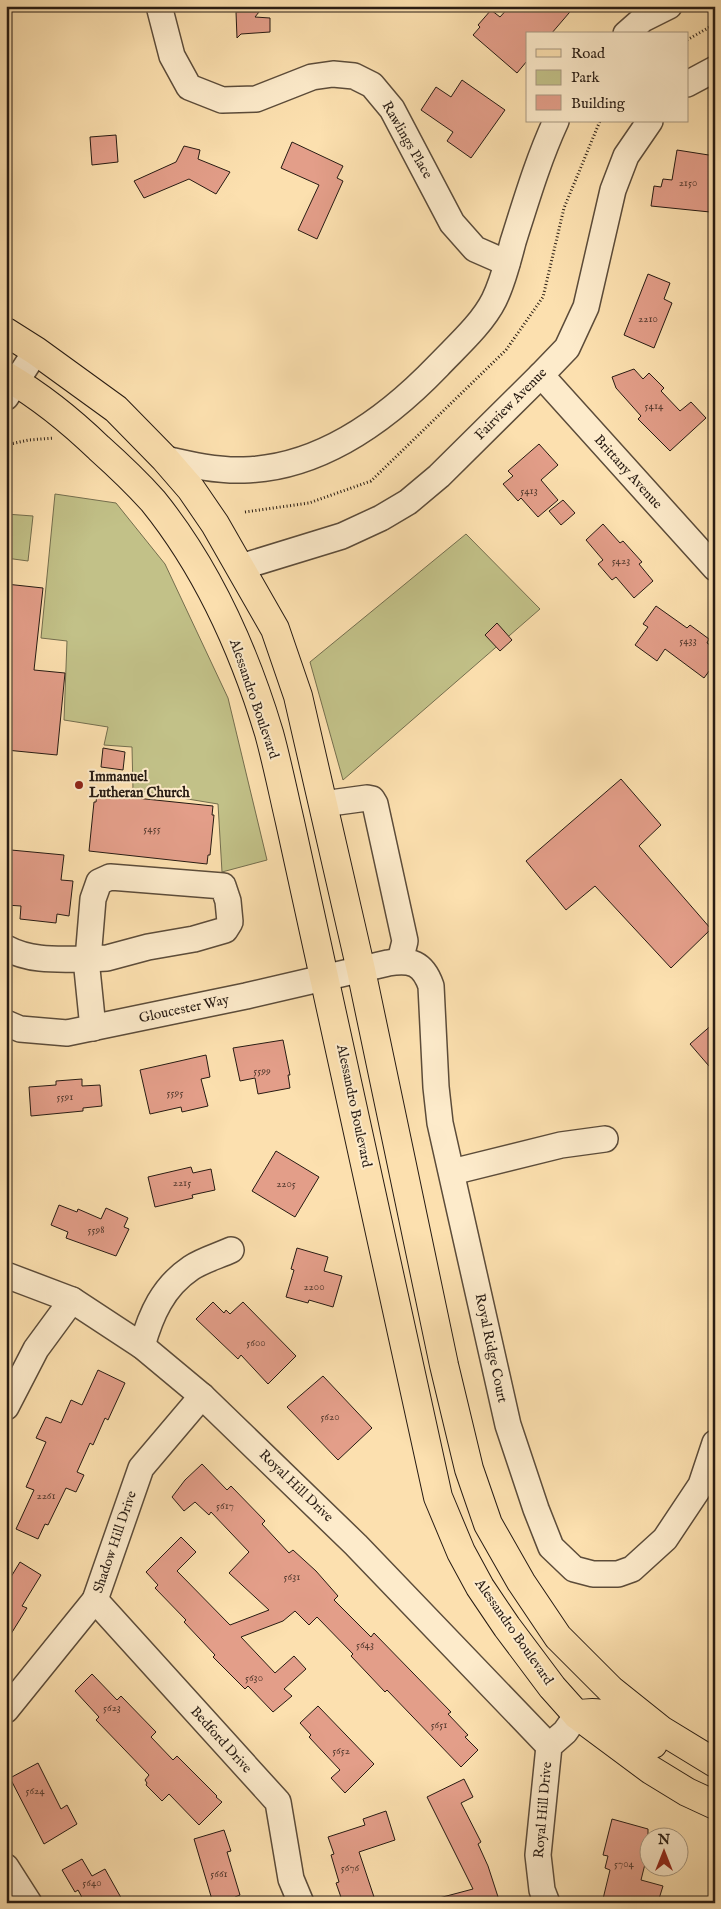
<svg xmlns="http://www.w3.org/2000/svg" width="721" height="1909" viewBox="0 0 721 1909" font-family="'IM FELL English',serif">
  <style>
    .green { fill: #c2c188; stroke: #746e4e }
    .building { fill: #e39e89; stroke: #271b13 }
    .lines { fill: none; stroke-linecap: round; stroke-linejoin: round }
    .minor-casing { stroke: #5c4c3a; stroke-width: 28 }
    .major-casing { stroke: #271b13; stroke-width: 30 }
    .path { stroke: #271b13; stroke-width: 3; stroke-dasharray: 1 2.5; stroke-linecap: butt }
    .minor { stroke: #fdebcb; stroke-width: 25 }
    .major { stroke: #fce0af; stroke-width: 28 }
    .poi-dot { fill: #8f2418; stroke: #fdebcb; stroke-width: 2 }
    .labels { text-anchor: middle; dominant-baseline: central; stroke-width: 4; stroke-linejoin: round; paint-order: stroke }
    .number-label { font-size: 11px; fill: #563c30 }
    .street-label { font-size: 14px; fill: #271b13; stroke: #fdebcb }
    .poi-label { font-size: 14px; font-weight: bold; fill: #271b13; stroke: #fdebcb; text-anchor: start }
  </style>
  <rect width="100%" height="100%" fill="#fce0af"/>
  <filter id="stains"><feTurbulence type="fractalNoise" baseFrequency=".004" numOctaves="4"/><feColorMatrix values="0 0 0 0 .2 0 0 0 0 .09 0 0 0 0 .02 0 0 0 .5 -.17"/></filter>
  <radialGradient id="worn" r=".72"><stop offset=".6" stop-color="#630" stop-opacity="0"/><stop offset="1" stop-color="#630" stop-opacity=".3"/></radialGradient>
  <!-- green -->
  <g class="green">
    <path d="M55,494L116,503L165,564L228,698L267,860L222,872L218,804L133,790L132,747L104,745L108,727L64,720L67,641L41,638Z"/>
    <path d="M6,514L33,516L28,561L6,558Z"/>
    <path d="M466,534L540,609L343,780L310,662Z"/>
  </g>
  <!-- building -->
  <g class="building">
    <path d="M510,6H575L551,34H527V61L517,73L473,35L480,27L478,25L491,10L500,17Z"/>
    <path d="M236,12H259L255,17L270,18V32L241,34L237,38Z"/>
    <path d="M462,80L505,110L471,158L447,141L453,132L421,110L436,87L451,97Z"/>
    <path d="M116,135L118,162L92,165L90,137Z"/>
    <path d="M292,142L343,166L337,178L343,181L317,239L298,230L319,185L281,168Z"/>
    <path d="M184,146L200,150L198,159L230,172L216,194L189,179L144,198L134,181L176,162Z"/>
    <path d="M677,150L715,156V208H710V212L651,206L654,186L661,187L663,179L672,180Z"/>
    <path d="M648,274L670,283L664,299L672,303L654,348L624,335Z"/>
    <path d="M634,369L643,379L649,373L664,388L661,391L680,411L691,402L706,418L670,451L638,419L641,416L616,388L612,377Z"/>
    <path d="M539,444L558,465L541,480L558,500L538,517L521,498L518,501L503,484L513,476L508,471Z"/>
    <path d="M563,500L575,513L561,525L549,511Z"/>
    <path d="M603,524L620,543L623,541L642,562L639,564L653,581L634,598L616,577L612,580L598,564L603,560L586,540Z"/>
    <path d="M6,584L43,588L34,670L65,673L57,755L6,750Z"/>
    <path d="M656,606L687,628L690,625L709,639L707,643L715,648V663L704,678L665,649L657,661L635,645L648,627L643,624Z"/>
    <path d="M497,623L512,640L500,651L485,635Z"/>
    <path d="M103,748L125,752L123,770L101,767Z"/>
    <path d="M621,779L661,825L639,846L711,929L671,968L595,886L566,910L526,861Z"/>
    <path d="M97,794L213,806L212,815H214L210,855H208L207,864L89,851L94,802H96Z"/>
    <path d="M11,850L64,855L61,880L73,881L69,916L57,914L56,923L20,919L21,906L6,905V888Z"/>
    <path d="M715,1022V1073L690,1044Z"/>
    <path d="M283,1040L290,1075H288L290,1088L258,1094L255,1078L240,1081L233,1048Z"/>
    <path d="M206,1055L210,1077L201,1079L208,1106L182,1112L181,1107L150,1114L140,1070Z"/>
    <path d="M82,1079V1086L100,1085L102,1106L83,1108V1111L31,1116L29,1087L56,1085V1081Z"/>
    <path d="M276,1151L319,1177L295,1217L252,1191Z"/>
    <path d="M191,1167L193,1173L211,1169L215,1190L192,1195L193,1198L155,1207L148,1177Z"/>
    <path d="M59,1205L77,1212L78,1209L101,1219L106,1208L128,1218L124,1227L129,1229L116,1256L66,1238L68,1232L51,1225Z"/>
    <path d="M297,1248L328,1257L324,1271L342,1276L333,1307L309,1300L308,1303L286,1297L294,1270L291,1269Z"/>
    <path d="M213,1302L224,1313L226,1310L230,1314L243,1302L296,1356L268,1384L241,1355L238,1359L196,1319Z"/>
    <path d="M98,1370L125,1383L108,1420L105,1418L93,1445L90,1443L77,1472L84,1475L76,1492L66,1488L48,1525L45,1524L38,1539L16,1529L34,1490L26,1487L46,1442L36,1438L46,1417L61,1423L71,1400L82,1405Z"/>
    <path d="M323,1376L372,1428L338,1460L287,1407Z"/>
    <path d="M202,1464L227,1490L231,1486L265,1521L262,1524L289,1553L293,1550L316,1571L338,1596L334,1600L371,1637L374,1633L451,1712L448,1714L468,1735L465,1737L478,1750L461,1767L387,1690L385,1692L351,1656L353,1654L317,1617L309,1625L295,1611L283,1621L241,1637L275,1673L294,1656L306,1669L284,1689L292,1696L273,1712L248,1686L245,1689L213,1657L215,1655L184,1622L186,1620L155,1588L158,1585L146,1572L181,1537L196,1552L177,1571L230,1625L269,1610L229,1573L249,1552L211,1512L209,1515L195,1502L184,1511L172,1497L185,1480Z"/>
    <path d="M20,1562L41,1575L22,1606L27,1608L6,1642V1585Z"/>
    <path d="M92,1674L117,1700L121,1696L156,1732L151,1737L173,1760L177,1756L217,1796L216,1797L222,1802L199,1825L169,1794L162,1801L146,1785L147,1783L145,1780L149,1775L96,1720L99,1717L75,1691Z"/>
    <path d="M318,1706L374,1764L345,1793L331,1778L340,1770L309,1737L311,1735L300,1723Z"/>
    <path d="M38,1763L61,1809L67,1805L77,1824L44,1844L10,1778Z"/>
    <path d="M464,1779L473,1797L461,1803L481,1842L478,1844L488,1866L500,1903H440L439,1898L473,1889L427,1797Z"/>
    <path d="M386,1811L395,1840L359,1852L376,1903H343L336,1883L339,1882L331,1855L334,1854L328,1837L365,1825L363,1819Z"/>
    <path d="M612,1819L648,1829V1852L641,1880L663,1886L658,1902L648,1899V1903H602L610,1870L605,1868L608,1856L603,1855Z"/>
    <path d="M224,1830L231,1851L227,1852L240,1895L235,1897L236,1903H213L194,1839Z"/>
    <path d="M82,1859L92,1876L105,1869L124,1903H85L78,1890L75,1892L62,1870Z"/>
  </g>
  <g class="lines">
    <!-- minor casing -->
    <g class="minor-casing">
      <g id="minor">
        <path d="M159,6L172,56L189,87L222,100L256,99L312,77L333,74L354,76L372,85L392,109L452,223L475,249L507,263"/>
        <path d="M626,34L643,19L669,6"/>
        <path d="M687,84L715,69"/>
        <path d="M541,375L715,568"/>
        <path d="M6,397L36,351"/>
        <path d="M165,459C191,465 217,471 244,470C320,468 387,419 438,366C457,346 482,324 494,300C503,282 508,261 513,242C526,201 538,160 556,121"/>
        <path d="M241,567L342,536L381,518L408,502L439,476L541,375L567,348L586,307L613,190L626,156L650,121"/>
        <path d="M323,804L367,798L372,799L375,804L405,941L400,961"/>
        <path d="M110,877L223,886L228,901L230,922L225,930L194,939L148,947L107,958L88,959L93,899L99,882Z"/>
        <path d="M6,948C32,962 60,959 88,959L87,969L93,1028"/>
        <path d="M6,1023L20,1029L67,1033L246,996L388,963C411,959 423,963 431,986L436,1087L440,1123L508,1425L536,1509L551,1547L574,1569L593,1574H618L632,1569L665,1539L701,1485L715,1443"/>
        <path d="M452,1172L561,1145L605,1139"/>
        <path d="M6,1275L72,1300L142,1346L202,1396L356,1545L549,1746"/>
        <path d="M142,1346C151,1314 163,1287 191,1268C203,1260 218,1256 231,1250"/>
        <path d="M6,1407L36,1349L72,1300"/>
        <path d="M95,1600L278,1802L291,1879L301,1903"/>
        <path d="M6,1710L95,1600L141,1468L202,1396"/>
        <path d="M6,1867L29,1903"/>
        <path d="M547,1903L542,1890L538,1855L549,1746L565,1732L577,1715"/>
      </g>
    </g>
    <!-- major casing -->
    <g class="major-casing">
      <g id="major">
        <path d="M6,332L36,351L116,409L165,459L191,489L215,524L275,629L298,696L361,970L444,1365L469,1469L488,1524L521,1582L558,1637L611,1690L661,1730L715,1763"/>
        <path d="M6,376C40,396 71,421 99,448C118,465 136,482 153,501C208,569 244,650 269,733C277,762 283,792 290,822L438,1497L461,1552L480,1587L507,1627L552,1687L577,1715L651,1770L687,1792L715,1805"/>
        <path d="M577,1715C612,1706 625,1728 653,1744"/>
      </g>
    </g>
    <!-- path -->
    <g class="path">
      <path d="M687,40L715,24"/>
      <path d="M6,445L29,440L54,438"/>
      <path d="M245,512L309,503L371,481L506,350L543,297L564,208L600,121"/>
    </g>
    <!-- minor -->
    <use href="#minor" class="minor"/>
    <!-- major -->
    <use href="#major" class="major"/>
  </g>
  <!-- markers -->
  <circle class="poi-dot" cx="79" cy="785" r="5"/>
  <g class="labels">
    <!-- number labels -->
    <g class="number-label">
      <text x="688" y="183">2150</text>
      <text x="648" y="319">2210</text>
      <text x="654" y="406">5414</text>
      <text x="529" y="491">5413</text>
      <text x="621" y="561">5423</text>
      <text x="688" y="641">5433</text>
      <text x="152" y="829">5455</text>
      <text x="262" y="1071">5599</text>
      <text x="175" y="1093">5595</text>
      <text x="65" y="1097">5591</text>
      <text x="182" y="1183">2215</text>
      <text x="286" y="1184">2205</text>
      <text x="96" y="1230">5598</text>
      <text x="314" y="1287">2200</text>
      <text x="256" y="1343">5600</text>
      <text x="330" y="1417">5620</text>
      <text x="46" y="1496">2261</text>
      <text x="225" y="1506">5617</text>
      <text x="292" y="1577">5631</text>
      <text x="365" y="1645">5643</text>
      <text x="254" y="1678">5630</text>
      <text x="112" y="1708">5623</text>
      <text x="439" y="1725">5651</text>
      <text x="341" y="1751">5652</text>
      <text x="35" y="1791">5624</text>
      <text x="624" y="1864">5704</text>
      <text x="350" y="1868">5676</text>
      <text x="219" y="1874">5661</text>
      <text x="92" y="1883">5640</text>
    </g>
    <!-- street labels -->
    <g class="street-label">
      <text transform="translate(407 140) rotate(60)">Rawlings Place</text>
      <text transform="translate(511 404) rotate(-45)">Fairview Avenue</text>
      <text transform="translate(628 472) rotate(48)">Brittany Avenue</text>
      <text transform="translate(254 699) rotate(71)">Alessandro Boulevard</text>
      <text transform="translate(184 1009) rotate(-12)">Gloucester Way</text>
      <text transform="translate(354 1106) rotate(78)">Alessandro Boulevard</text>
      <text transform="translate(491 1348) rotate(78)">Royal Ridge Court</text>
      <text transform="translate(296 1486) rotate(44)">Royal Hill Drive</text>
      <text transform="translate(115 1542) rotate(-71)">Shadow Hill Drive</text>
      <text transform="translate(514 1632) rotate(55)">Alessandro Boulevard</text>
      <text transform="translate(221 1740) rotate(48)">Bedford Drive</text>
      <text transform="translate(543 1810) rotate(-85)">Royal Hill Drive</text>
    </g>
    <!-- poi labels -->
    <g class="poi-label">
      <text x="89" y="777">Immanuel<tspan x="89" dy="16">Lutheran Church</tspan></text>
    </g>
  </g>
  <!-- margin -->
  <rect width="721" height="1909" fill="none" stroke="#fce0af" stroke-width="25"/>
  <rect x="8" y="8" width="706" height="1894" fill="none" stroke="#271b13" stroke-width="2.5"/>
  <rect x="12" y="12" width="696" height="1884" fill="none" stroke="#271b13"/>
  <!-- legend -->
  <rect x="526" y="32" width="162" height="90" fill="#fdebcb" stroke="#a79881"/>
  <rect x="536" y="49" width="25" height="8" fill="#fce0af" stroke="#a79881"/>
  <text x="571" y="58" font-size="15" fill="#271b13">Road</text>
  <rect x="536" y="70" width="25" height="15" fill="#c2c188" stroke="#a79881"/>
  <text x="571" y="82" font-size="15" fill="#271b13">Park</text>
  <rect x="536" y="95" width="25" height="15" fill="#e39e89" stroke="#a79881"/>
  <text x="571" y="108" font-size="15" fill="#271b13">Building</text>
  <!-- north arrow -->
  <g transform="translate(664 1852)"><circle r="24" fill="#fdebcb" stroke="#a79881"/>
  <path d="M0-4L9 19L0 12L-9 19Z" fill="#8f2418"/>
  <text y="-8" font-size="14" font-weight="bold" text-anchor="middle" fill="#271b13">N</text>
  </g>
  <rect width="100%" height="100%" filter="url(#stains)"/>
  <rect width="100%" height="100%" fill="url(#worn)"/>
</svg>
